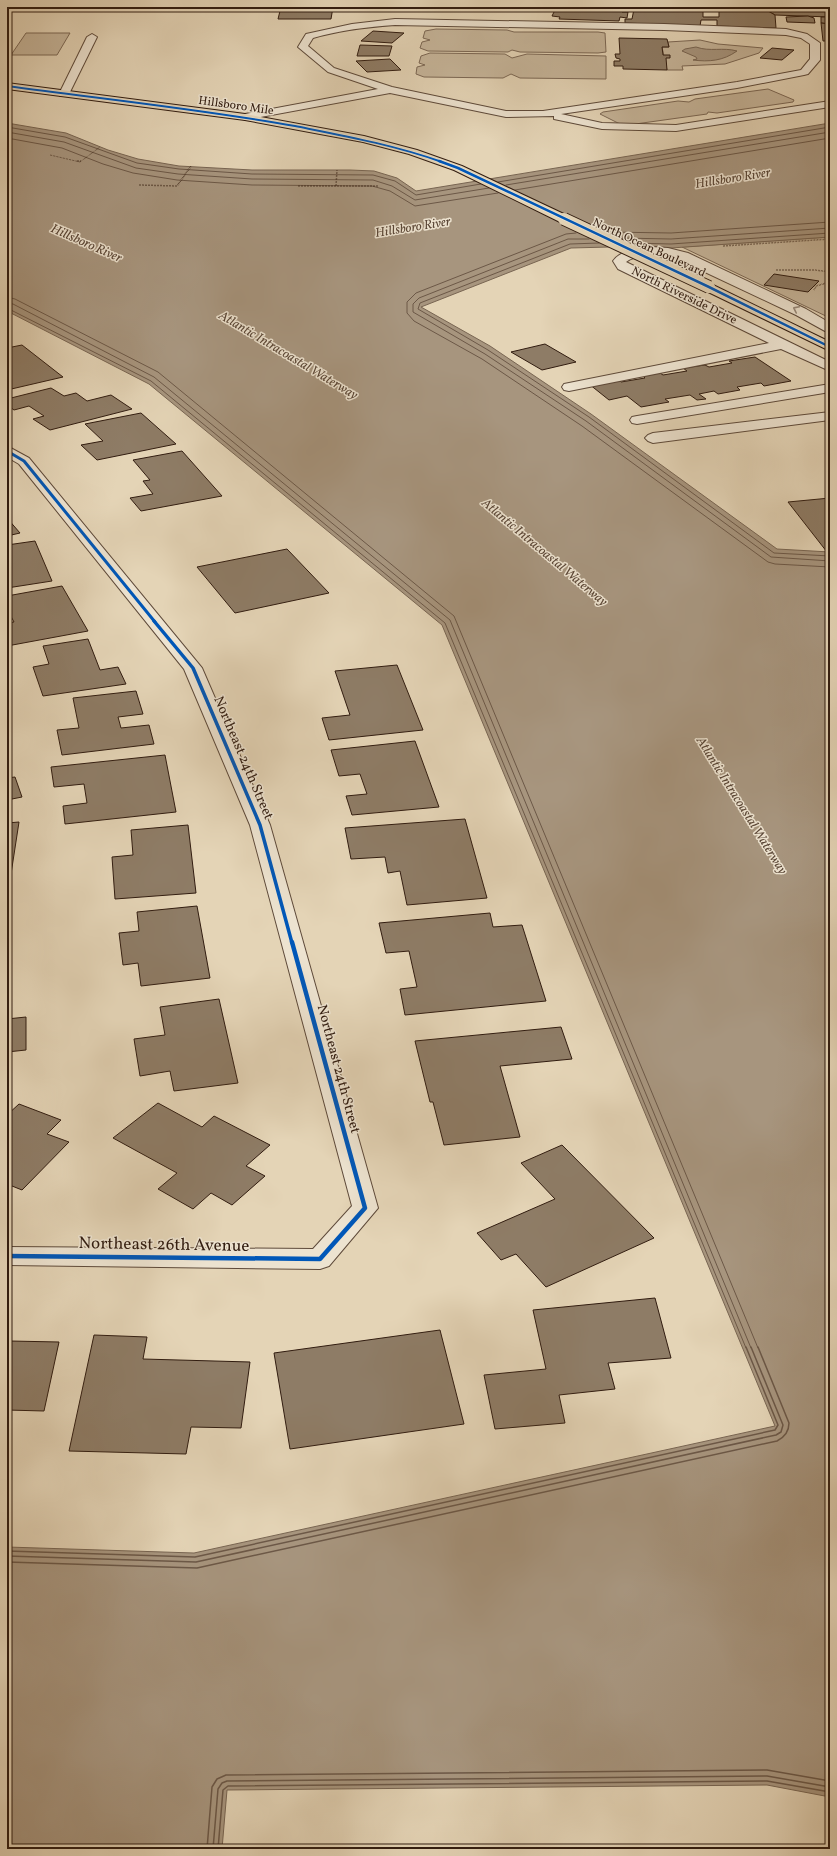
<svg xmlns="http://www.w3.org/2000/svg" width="837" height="1856" viewBox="0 0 837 1856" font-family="Vollkorn,serif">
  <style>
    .green { fill: #c6b59a; stroke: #7c6855 }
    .water { fill: #a7957e; stroke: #786552 }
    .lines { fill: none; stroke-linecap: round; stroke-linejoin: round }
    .shore-far1 { stroke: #6c5847; stroke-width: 1 }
    .shore { stroke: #6c5847; stroke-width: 1.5 }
    .building { fill: #8e7c66; stroke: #311c10 }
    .minor-casing { stroke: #5e4a3a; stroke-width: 2 }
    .major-casing { stroke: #311c10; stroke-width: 2 }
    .path-far1 { stroke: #311c10; stroke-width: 1; stroke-dasharray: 0.5 1; stroke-linecap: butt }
    .path { stroke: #311c10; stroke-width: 1.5; stroke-dasharray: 0.5 1; stroke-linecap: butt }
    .minor { fill: #ede3d0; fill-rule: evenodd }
    .major { fill: #e4d4b6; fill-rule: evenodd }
    .major-bridge-casing { stroke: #311c10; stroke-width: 14; stroke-linecap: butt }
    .major-bridge { stroke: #e4d4b6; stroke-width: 12 }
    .cycleway-far4-casing { stroke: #ede3d0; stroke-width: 3 }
    .cycleway-far3-casing { stroke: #ede3d0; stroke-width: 4 }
    .cycleway-far2-casing { stroke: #ede3d0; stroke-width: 5 }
    .cycleway-far1-casing { stroke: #ede3d0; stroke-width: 6 }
    .cycleway-casing { stroke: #ede3d0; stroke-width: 7 }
    .cycleway-far4 { stroke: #0057b8; stroke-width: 2 }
    .cycleway-far3 { stroke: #0057b8; stroke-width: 2.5 }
    .cycleway-far2 { stroke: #0057b8; stroke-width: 3 }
    .cycleway-far1 { stroke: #0057b8; stroke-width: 3.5 }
    .cycleway { stroke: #0057b8; stroke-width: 4.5 }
    .oneway { stroke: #98897a }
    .labels { text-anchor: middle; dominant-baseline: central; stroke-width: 3; stroke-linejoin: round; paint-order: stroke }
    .far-street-label { font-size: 12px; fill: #311c10; stroke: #ede3d0 }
    .far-water-label { font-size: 13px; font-style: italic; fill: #5a4636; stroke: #ede3d0 }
    .street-label { font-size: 14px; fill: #311c10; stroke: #ede3d0 }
    .near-street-label { font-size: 17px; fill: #311c10; stroke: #ede3d0 }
  </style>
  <rect width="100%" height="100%" fill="#e4d4b6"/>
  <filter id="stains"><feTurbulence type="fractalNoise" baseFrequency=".005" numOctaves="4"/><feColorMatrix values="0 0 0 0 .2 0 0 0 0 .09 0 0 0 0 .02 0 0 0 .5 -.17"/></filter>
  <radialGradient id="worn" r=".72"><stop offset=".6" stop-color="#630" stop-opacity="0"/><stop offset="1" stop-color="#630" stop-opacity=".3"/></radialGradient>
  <!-- green -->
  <g class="green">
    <path d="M436,29L507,30L514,32H598L605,33L606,52L598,53L520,52L512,50L508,52L428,51L420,48L422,42L430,40L423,38L425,31Z"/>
    <path d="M26,33H70L57,55H11Z"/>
    <path d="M700,40L718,44L763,48L759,53L725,64L682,66L683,70H667L662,47H669L668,42Z"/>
    <path d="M430,53L505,54L512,58L527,54L606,56V79L520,78L511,74L503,78L424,77L416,74L417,67L425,65L419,63L421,56Z"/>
    <path d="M768,89L794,100L793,102L717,113L708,112L707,114L628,125L620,124L600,114L603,112L678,101L689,102L695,99Z"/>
    <path d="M830,237V318L682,247Z"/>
  </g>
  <!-- water -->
  <g class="water">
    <path d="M696,47C710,52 723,47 737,51C723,61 709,62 693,60L697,59L696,57L682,51L685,49Z"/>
    <path d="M7,123L66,133L108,150L138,159L179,166L252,170H350L374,171L397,178L416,191L830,123V237L671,248L648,246L571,248L421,307L490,346L591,414L777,549L830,552V1797L767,1785L227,1790L222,1849H7V1547L194,1553L775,1426L442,625L149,384L7,311Z"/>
  </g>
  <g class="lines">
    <!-- shore-far1 -->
    <g class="shore-far1">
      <path d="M7,127L65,137L137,163L179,169L252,174L373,175L395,181L416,195L481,184"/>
      <path d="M7,132L64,142L136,168L178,174L252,179L373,180L392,186L415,200L489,188"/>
      <path d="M7,138L62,148L103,164L133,173L177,180L252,185L372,186L390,191L415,206L498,193"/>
      <path d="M498,182L830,127"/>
      <path d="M506,185L830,132"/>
      <path d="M515,190L830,138"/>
      <path d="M609,232L671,233L830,222"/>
      <path d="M576,233L566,234L416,293L407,302V313L414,321L482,359L582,426L768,562L775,564L830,567"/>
      <path d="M621,238L671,239L830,228"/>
      <path d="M589,239H568L419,298L413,304V312L485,354L586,421L771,557L830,561"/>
      <path d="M599,243L570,244L420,303L418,309L488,350L589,417L774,553L830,556"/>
      <path d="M632,243L671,244L830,233"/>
      <path d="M7,297L15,299L158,372L454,616L758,1348"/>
      <path d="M7,303L13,304L154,377L450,620L751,1348"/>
      <path d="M7,308L151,381L445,623L746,1348"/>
    </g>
    <!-- shore -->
    <g class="shore">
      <path d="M7,1551L195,1557L775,1430L778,1425L746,1347"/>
      <path d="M7,1556L196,1562L776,1435L781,1432L783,1425L751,1347"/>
      <path d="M7,1562L197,1568L777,1441C785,1437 789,1432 789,1423L758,1347"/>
      <path d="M207,1849L212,1787L217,1779L226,1775L767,1770L830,1781"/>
      <path d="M213,1849L218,1789L222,1783L227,1781L767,1776L830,1787"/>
      <path d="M218,1849L223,1790L228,1786L767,1781L830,1792"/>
    </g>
  </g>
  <!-- building -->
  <g class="building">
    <path d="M281,7H333L331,19H278Z"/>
    <path d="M442,7H467L466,10L441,9Z"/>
    <path d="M489,7H505L504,10H488Z"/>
    <path d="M529,7H545L544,11H527Z"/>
    <path d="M564,7L622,9V12H628L627,18L620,17L619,21L559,19L560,17L552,16L555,10H563Z"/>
    <path d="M768,7L830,8V17L775,15L768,11Z"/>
    <path d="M634,9L703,11V17H719V10L768,11L775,15L776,28L717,26V20H701L700,26L625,23V19H632Z"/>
    <path d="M808,16L814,18L815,23L787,22L786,17Z"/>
    <path d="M821,17H830V24L821,23Z"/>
    <path d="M821,23L830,24V41H823Z"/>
    <path d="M373,31L404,33L392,43L361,41Z"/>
    <path d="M619,38L667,39L669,47H662L663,55H670V58H666L667,70L623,69V66H614V61H620V59L616,58L615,54H620Z"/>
    <path d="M360,45L392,46L389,56H357Z"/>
    <path d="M772,48L794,50L782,60L760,58Z"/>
    <path d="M390,59L401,70L367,72L356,61Z"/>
    <path d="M774,274L819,281L808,292L764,285Z"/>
    <path d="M545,344L576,362L542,370L511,352Z"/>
    <path d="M22,345L63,377L7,390V348Z"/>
    <path d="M755,357L791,381L764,386L761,383L737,387L740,390L718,394L714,391L699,394L706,399L697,400L690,395L665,399L669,402L641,407L627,396L609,400L589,384L618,379L621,382L645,378L642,375L660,373L663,375L687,371L683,368L705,365L709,367L732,363L729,361Z"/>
    <path d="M51,388L64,396L76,393L87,401L111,395L132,409L50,430L33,419L44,416L29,406L14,410L7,405V399Z"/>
    <path d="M141,413L176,444L97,460L81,445L103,441L85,424Z"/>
    <path d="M182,451L222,496L141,511L130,498L153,494L143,481L150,480L133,460Z"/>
    <path d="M830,498V552H827L788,502Z"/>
    <path d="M7,518L20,533L7,536Z"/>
    <path d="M35,541L52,581L7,588V574L11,573L7,563V545Z"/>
    <path d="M287,549L329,593L235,613L197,567Z"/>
    <path d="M62,586L88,631L7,646V623L14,622L7,609V596Z"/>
    <path d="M88,639L100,670L118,667L126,684L43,696L33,667L49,664L43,646Z"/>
    <path d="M397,665L423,730L329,740L322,718L350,715L335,671Z"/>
    <path d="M136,691L143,714L118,717L121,728L149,725L154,744L62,755L57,730L79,728L73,698Z"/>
    <path d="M415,741L439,807L352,815L346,796L367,794L360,774L339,776L331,750Z"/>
    <path d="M165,755L176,812L65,824L63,806L87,803L84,784L54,787L51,767Z"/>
    <path d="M15,777L22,797L7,800V778Z"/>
    <path d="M465,819L487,898L407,905L400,871L388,873L385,857L351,859L345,828Z"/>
    <path d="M19,822L11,874H7V823Z"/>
    <path d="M188,825L196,893L115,899L112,857L133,855L131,830Z"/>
    <path d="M197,906L210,978L141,986L138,963L123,965L119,933L139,931L137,912Z"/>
    <path d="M7,911L10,974H7Z"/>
    <path d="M490,913L493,927L522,925L546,1001L405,1015L400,989L417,987L409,951L386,953L379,923Z"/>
    <path d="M219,999L238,1083L174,1091L170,1071L140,1076L134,1039L165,1035L160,1007Z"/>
    <path d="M26,1017V1050L7,1052V1019Z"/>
    <path d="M561,1027L572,1059L500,1066L520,1137L444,1145L433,1102H430L415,1041Z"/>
    <path d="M158,1103L202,1127L214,1116L270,1145L246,1166L265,1176L232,1205L211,1193L193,1209L158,1189L177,1173L113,1138Z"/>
    <path d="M19,1104L61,1120L47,1134L69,1142L22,1190L7,1184V1115Z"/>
    <path d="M562,1145L654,1238L546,1287L516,1254L501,1260L477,1233L555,1199L521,1163Z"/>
    <path d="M655,1298L671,1358L608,1363L615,1389L559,1395L565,1423L495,1429L484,1375L546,1369L533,1310Z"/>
    <path d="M440,1330L464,1424L290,1449L274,1353Z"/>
    <path d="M94,1335L147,1337L143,1359L250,1362L241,1428L191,1427L186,1454L69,1451Z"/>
    <path d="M10,1341L59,1342L44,1411L7,1410V1354Z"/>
  </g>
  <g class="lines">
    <!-- minor casing -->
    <g class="minor-casing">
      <g id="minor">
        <path d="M395,19L664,24L786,29L807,34L820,43V60L808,74L804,75L737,88L561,114L602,123L676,125L830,101V107L676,131L602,129L554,119V116L506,117L390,93L245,120L240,117L245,114L378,89L328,72L298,47L306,34L352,24ZM395,25L664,30L786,35L801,38L810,44V59L801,70L737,82L543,111H506L392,87L334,68L308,46L313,38C340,30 367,27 395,25Z"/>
        <path d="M92,34L97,37L69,94L68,96H60L59,94L87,37Z"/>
        <path d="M651,247L668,248L688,253L806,309L830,323V332L825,331L796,315L673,257C657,253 640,252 626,262L830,362V371L781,349L569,391L564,390L562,387L564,384L769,343L618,269L613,261C621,250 638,248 651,247Z"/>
        <path d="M830,384V392L637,424L632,423L630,420L632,417L637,416Z"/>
        <path d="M830,412V420L653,443L648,441L645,438L648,435L653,433Z"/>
        <path d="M7,446L29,458L202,668L270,825L378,1208L329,1266L320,1269L7,1265V1247L313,1249L352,1206L250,825L184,669L19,464L7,457Z"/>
      </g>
    </g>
    <!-- major casing -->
    <g class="major-casing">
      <g id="major">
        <path d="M7,83L245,114L364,136L417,150L462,166L568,216L570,219L568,222H560L454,170L409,154L363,142L245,120L7,89Z"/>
        <path d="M709,283L830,342V351L704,290L703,287L704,284Z"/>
      </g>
    </g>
    <!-- path-far1 -->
    <g class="path-far1">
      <path d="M7,127L10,124"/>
      <path d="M50,155L80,162L100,147"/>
    </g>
    <!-- path -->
    <g class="path">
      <path d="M77,161H81"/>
      <path d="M139,185L177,186L191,166"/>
      <path d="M298,186H378"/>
      <path d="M336,186L337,170"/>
      <path d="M723,246L830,239"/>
      <path d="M776,270H815L830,272"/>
      <path d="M814,290L816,286L830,282"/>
    </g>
    <!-- minor -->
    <use href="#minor" class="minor"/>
    <!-- major -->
    <use href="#major" class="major"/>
    <!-- major-bridge casing -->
    <g class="major-bridge-casing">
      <path id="major-bridge" d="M564,219L709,287"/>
    </g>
    <!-- major-bridge -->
    <use href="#major-bridge" class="major-bridge"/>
    <!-- cycleway-far4 casing -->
    <g class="cycleway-far4-casing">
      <path id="cycleway-far4" d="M7,86C103,99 200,109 295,126C345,136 394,145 442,162"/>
    </g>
    <!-- cycleway-far3 casing -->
    <g class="cycleway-far3-casing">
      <path id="cycleway-far3" d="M439,161L458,168L709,287L830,347"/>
    </g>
    <!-- cycleway-far2 casing -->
    <g class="cycleway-far2-casing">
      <path id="cycleway-far2" d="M7,451L24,461L155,622"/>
    </g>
    <!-- cycleway-far1 casing -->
    <g class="cycleway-far1-casing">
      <path id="cycleway-far1" d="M154,621L193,668L260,825L292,943"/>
    </g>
    <!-- cycleway casing -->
    <g class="cycleway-casing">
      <path id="cycleway" d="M7,1256L320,1259L365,1208L292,942"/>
    </g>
    <!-- cycleway-far4 -->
    <use href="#cycleway-far4" class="cycleway-far4"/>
    <!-- cycleway-far3 -->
    <use href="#cycleway-far3" class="cycleway-far3"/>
    <!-- cycleway-far2 -->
    <use href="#cycleway-far2" class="cycleway-far2"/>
    <!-- cycleway-far1 -->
    <use href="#cycleway-far1" class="cycleway-far1"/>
    <!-- cycleway -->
    <use href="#cycleway" class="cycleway"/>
  </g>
  <!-- one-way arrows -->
  <defs><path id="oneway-chevron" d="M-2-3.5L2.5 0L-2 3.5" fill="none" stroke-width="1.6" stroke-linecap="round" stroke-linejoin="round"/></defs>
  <use class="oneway" href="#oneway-chevron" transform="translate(796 309) rotate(-154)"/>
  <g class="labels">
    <!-- far-street labels -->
    <g class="far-street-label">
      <text transform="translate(236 106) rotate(8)">Hillsboro Mile</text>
      <text transform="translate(649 248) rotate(25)">North Ocean Boulevard</text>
      <text transform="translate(684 296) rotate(26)">North Riverside Drive</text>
    </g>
    <!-- far-water labels -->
    <g class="far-water-label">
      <text transform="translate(733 179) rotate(-9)">Hillsboro River</text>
      <text transform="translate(413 228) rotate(-9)">Hillsboro River</text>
      <text transform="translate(86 244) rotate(24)">Hillsboro River</text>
      <text transform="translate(288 356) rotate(31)">Atlantic Intracoastal Waterway</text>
      <text transform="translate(544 553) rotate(40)">Atlantic Intracoastal Waterway</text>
      <text transform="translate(741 806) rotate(58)">Atlantic Intracoastal Waterway</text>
    </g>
    <!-- street labels -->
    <g class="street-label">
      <text transform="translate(243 758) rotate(67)">Northeast 24th Street</text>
      <text transform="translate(338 1069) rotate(75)">Northeast 24th Street</text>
    </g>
    <!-- near-street labels -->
    <g class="near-street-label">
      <text transform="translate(164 1245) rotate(1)">Northeast 26th Avenue</text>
    </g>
  </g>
  <!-- margin -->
  <rect width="837" height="1856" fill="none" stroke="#e4d4b6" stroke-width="24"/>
  <rect x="8" y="8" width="821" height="1840" fill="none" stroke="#311c10" stroke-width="2"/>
  <rect x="12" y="12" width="813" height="1832" fill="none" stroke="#311c10"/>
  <rect width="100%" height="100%" filter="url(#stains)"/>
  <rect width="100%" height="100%" fill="url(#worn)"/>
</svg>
